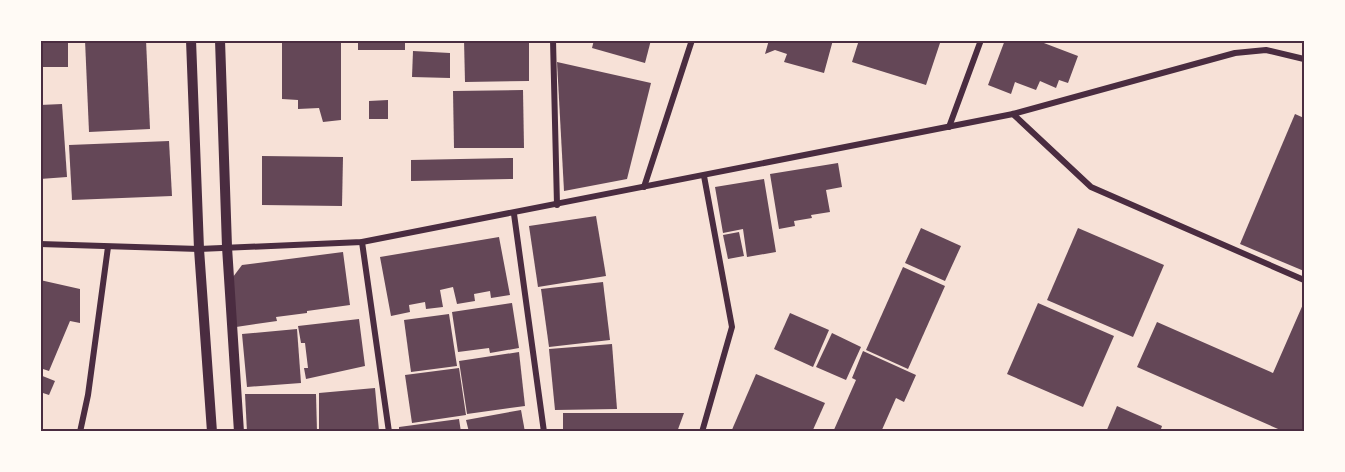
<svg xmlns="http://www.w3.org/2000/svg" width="1345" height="472" viewBox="0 0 1345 472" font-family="Quicksand,sans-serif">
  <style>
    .building { fill: #644757 }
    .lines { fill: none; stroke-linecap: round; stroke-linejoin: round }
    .minor { stroke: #4a2c40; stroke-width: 6 }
    .tertiary { stroke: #4a2c40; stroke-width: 10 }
    .neatline { fill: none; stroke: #4a2c40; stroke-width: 2 }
  </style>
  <rect width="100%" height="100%" fill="#f7e1d7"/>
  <!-- building -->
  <g class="building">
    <rect x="40" y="40" width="28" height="27"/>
    <path d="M85,40H146L150,129L89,132Z"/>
    <path d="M282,40H341V120L323,122L319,108L298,109V100L282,99Z"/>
    <rect x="358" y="40" width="47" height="10"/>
    <path d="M464,40H529V81L465,82Z"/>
    <path d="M594,40H651L645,63L592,48Z"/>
    <path d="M769,40H833L824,73L784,62L787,54L775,50L765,54Z"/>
    <path d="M859,40L940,43L926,85L852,62Z"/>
    <path d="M1005,40H1036L1078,56L1068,83L1059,80L1056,88L1040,81L1036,90L1015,82L1011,94L988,85Z"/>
    <path d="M413,51L450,53V78L412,77Z"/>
    <path d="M557,62L651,83L627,179L564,191Z"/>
    <path d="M523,90L524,148H454L453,91Z"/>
    <path d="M388,100V119H369V101Z"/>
    <path d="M62,104L67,177L40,179V105Z"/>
    <path d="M1295,114L1304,118V271L1240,244Z"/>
    <path d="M169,141L172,196L72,200L69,145Z"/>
    <path d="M262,156L343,157L342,206L262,205Z"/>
    <path d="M513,158V179L411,181V160Z"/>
    <path d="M838,163L842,187L826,190L830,212L811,215L812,218L794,221L795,226L779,229L770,174Z"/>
    <path d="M764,179L776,252L747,257L743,229L723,233L715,187Z"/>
    <path d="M596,216L606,276L538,287L529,226Z"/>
    <path d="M921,228L961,246L945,281L905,263Z"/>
    <path d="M1078,228L1164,265L1133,337L1047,300Z"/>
    <path d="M739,232L744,256L728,259L723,235Z"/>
    <path d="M499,237L510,295L491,298L490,291L474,294L475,301L457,304L453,287L440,290L443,307L426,309L425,302L409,305L410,312L391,316L380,257Z"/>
    <path d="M343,252L350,305L307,311V313L276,317L277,321L236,327L230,281L242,265Z"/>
    <path d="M903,267L945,286L908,369L866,350Z"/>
    <path d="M40,280L80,289V323L70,321L49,371L40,368Z"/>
    <path d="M603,282L610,340L549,347L541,289Z"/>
    <path d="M1304,302V432H1285L1137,367L1157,322L1273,373Z"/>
    <path d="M512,303L519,348L490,353L489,348L458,352L452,312Z"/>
    <path d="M1038,303L1114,336L1083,407L1007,374Z"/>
    <path d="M790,313L829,330L813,367L774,349Z"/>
    <path d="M449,314L457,366L411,372L404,320Z"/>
    <path d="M359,319L365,366L306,379L304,368H308L305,343H301L298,326Z"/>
    <path d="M297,329L301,383L247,387L242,334Z"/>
    <path d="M832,333L861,347L846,380L816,367Z"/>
    <path d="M612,344L617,409L555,410L549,349Z"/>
    <path d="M863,351L916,375L904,402L896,398L881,432H833L856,380L852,378Z"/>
    <path d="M519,352L525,406L467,414L459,361Z"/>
    <path d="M459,368L466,415L412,423L405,375Z"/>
    <path d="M756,374L825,403L812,432H731Z"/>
    <path d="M40,375L55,381L49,395L40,392Z"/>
    <path d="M375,388L379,431L319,432V393Z"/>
    <path d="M245,394H316L317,432H247Z"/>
    <path d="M1117,406L1162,426L1160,432H1106Z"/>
    <path d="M521,410L525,432H469L466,420Z"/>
    <path d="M563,413H684L677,432H563Z"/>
    <path d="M459,419L461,432H399V427Z"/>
  </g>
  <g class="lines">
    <!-- minor -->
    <g class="minor">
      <path d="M553,40L557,205"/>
      <path d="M1013,114L1091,187L1304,280"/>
      <path d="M949,127L981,40"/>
      <path d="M644,187L692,40"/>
      <path d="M514,214L544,432"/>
      <path d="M362,242L389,432"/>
      <path d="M40,244L199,249L362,242L1013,114L1235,53L1266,50L1304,59"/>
      <path d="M80,432L88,395L108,247"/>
      <path d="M702,432L732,327L704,176"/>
    </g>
    <!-- tertiary -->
    <g class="tertiary">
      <path d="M191,40L199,249L212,432"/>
      <path d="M220,40L227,247L239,432"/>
    </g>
  </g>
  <!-- border -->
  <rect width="1345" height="472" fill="none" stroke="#fffaf5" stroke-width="84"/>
  <rect x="42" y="42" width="1261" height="388" class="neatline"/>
</svg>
